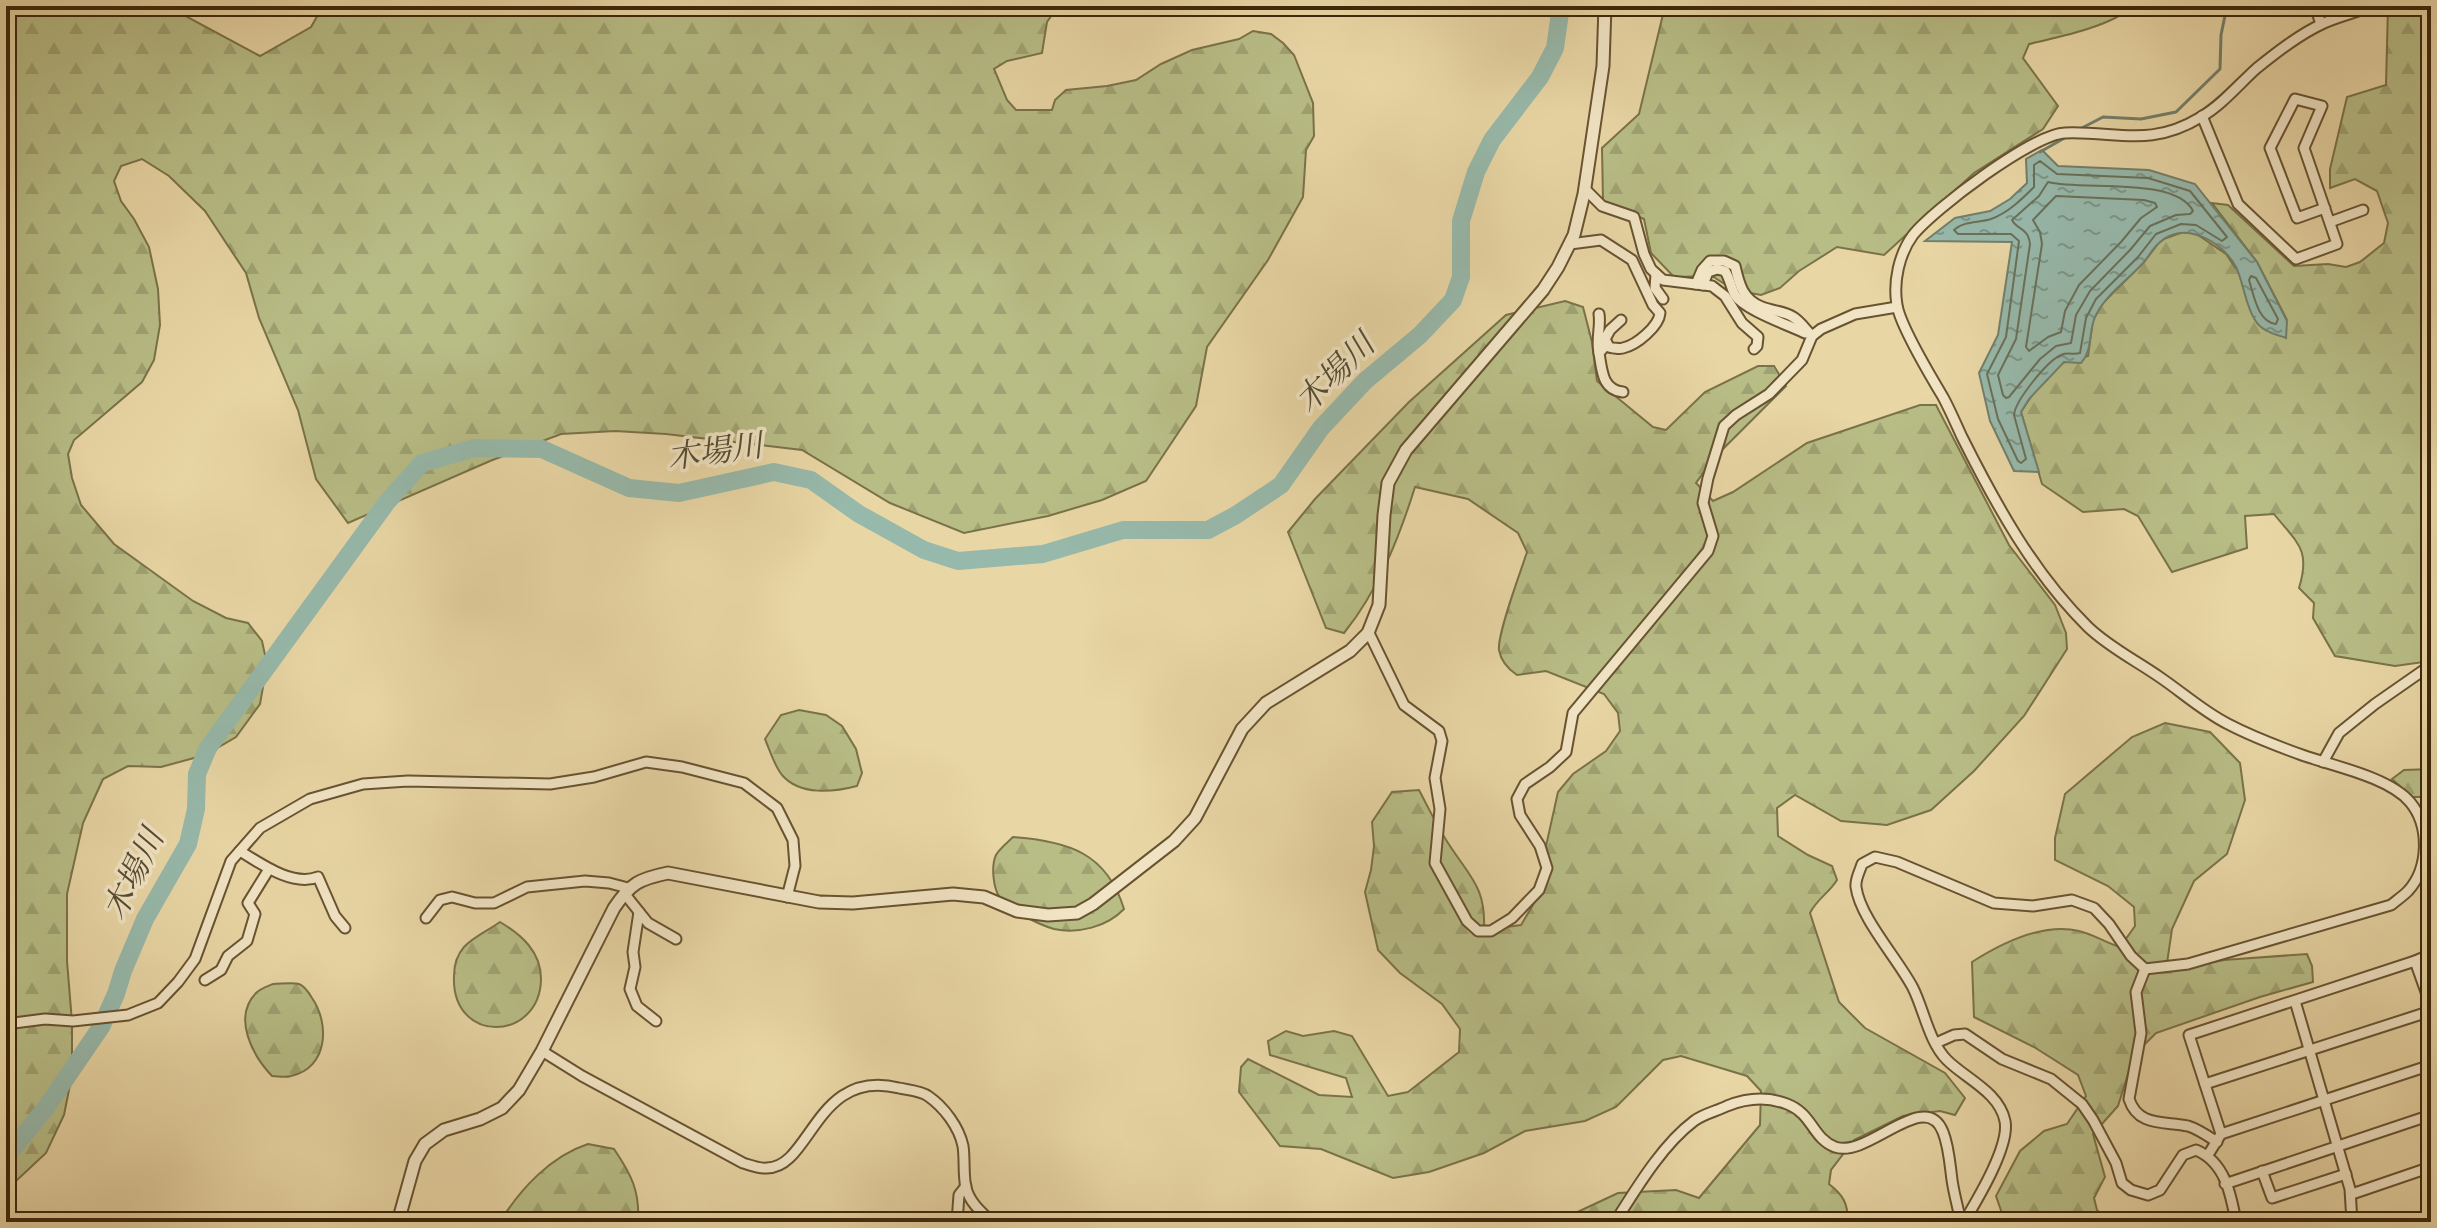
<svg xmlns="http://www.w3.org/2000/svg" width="2437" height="1228" viewBox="0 0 2437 1228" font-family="'IM FELL DW Pica','Noto Serif JP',serif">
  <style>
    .forest { fill: url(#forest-firs); stroke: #7a7248; stroke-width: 2 }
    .water { fill: url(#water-ripples); stroke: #737f6b; stroke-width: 2 }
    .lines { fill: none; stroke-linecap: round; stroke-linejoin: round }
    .shore { stroke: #6a705a; stroke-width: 2 }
    .stream { stroke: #737f6b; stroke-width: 3 }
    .river { stroke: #97b9ab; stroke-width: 18 }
    .minor-casing { stroke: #685331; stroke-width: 13 }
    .tertiary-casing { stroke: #685331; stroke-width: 15 }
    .minor { stroke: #f1e4c4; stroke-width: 9 }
    .tertiary { stroke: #f1e4c4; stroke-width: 11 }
    .labels { text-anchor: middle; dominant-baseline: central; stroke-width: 7; stroke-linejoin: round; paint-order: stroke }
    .water-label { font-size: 32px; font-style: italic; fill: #544c32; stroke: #f1e4c4 }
  </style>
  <defs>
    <pattern id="forest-firs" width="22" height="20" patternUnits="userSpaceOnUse" patternTransform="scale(2)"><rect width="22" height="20" fill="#b8bd86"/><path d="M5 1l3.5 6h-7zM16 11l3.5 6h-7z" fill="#9fa272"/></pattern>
    <pattern id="water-ripples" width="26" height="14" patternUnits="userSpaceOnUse" patternTransform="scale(2)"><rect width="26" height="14" fill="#97b9ab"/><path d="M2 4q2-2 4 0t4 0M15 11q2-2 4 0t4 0" fill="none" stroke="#7c9689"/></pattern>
  </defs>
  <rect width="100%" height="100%" fill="#e9d6a5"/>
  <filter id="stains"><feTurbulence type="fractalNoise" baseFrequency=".0025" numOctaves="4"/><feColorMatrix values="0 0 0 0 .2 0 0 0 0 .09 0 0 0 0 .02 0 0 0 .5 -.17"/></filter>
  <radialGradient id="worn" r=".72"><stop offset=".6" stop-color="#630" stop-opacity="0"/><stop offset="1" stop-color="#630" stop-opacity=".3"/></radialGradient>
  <!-- forest -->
  <g class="forest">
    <path d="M6,6H167L260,56L311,27L323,6H1054V12L1047,22L1042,53L1007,61L994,69L1007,100L1016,110H1052L1055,100L1066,90L1107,86L1136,80L1161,64L1192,50L1239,39L1253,31L1271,34L1283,43L1294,55L1313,103L1314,136L1306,150L1303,197L1268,260L1207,347L1196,406L1146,481L1102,500L1048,516L964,533L890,503L802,450L666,434L615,431L561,434L490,461L348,523L316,479L298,410L259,318L246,273L205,211L169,176L142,159L121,166L114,181L121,201L134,219L149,247L158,289L160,325L154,360L142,382L74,440L68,454L72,478L81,505L114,544L193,601L226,618L248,623L262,641L267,664L260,704L236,737L205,755L161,767L128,766L103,779L83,823L67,894V961L72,1022V1075L64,1115L46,1153L16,1181L6,1187Z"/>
    <path d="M1665,6H2130L2131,7C2113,26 2055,38 2029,44L2023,58L2058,106L2043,129L1974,173L1884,255L1837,247L1799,271L1780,288L1761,295L1734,290L1712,276L1674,277L1651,253L1644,219L1603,201L1602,148L1639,114Z"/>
    <path d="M2388,6H2431V661L2395,666L2335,656L2313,618L2314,603L2299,588C2311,549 2297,543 2274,514L2245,516L2247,548L2172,572L2138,516L2124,509L2083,512L2042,484L2021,412C2031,396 2046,373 2063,363C2070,359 2080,358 2088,356L2093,320L2103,303L2144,262L2161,240L2183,232L2195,233L2226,254L2235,267L2287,320L2257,262L2212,203L2228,205L2294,266L2328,264L2346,267L2360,262L2384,243L2388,223L2377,191L2355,179L2330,188V169L2347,97L2386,85Z"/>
    <path d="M1565,301L1583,307L1592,342L1597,381L1653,427L1666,430L1705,392L1758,366H1774L1786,386L1714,458L1696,483L1713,501L1733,492L1807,443L1920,405H1936L2009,545L2055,605L2066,633L2067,649L2024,716L1974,771L1931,810L1887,825L1841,821L1795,795L1777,808L1778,836L1808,855L1832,866L1837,880C1829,893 1817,899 1810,913L1839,1002L1865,1028L1945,1073L1965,1098L1955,1115L1940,1111L1903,1116L1854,1140L1831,1170L1829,1184C1843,1195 1848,1203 1848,1222H1556L1618,1193L1676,1190L1699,1198L1760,1125L1761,1091L1747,1076L1681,1056L1663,1060L1616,1107L1585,1121L1525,1131L1484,1153L1429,1172L1393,1178L1321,1149L1280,1146L1239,1092L1241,1067L1248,1059L1319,1095L1352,1097L1346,1078L1270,1055L1268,1041L1286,1031L1303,1036L1334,1031L1352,1036L1388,1096L1408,1092L1459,1052L1460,1029L1442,1004L1400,973L1378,950L1365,892L1371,870L1374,846L1372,822L1392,792L1419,790C1429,809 1438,828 1450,846C1471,878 1486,888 1484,930L1521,925L1533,905L1558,792L1573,774L1606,751L1620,731L1618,713L1604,694L1546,671L1517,675C1508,669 1501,661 1499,650C1497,634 1521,571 1527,552L1518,533L1468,499L1415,487C1399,538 1378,591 1344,633L1326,628L1288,532L1315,499L1409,402L1506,315Z"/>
    <path d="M799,710L826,715L842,726L856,749L862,773L857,786C834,792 800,796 782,775C774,765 770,751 765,739L781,715Z"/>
    <path d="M2165,723L2210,732L2240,763L2245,800L2227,854L2194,881L2172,929L2166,970L2224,960L2307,954L2312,966L2313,982L2260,997L2156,1033L2141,1048L2132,1061L2118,1106L2093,1134L2105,1177L2094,1198L2097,1210L2109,1222H2005L1996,1196L2020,1151L2044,1131L2067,1124L2086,1096L2078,1075L2034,1047L1974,1017L1972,962C2002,943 2043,922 2079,931C2093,934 2106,943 2120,947L2135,926L2134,907L2108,886L2055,860V838L2065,794L2132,737Z"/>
    <path d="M2431,769V797H2412L2392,779L2404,770Z"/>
    <path d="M1013,837C1068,841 1107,853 1124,909C1107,927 1078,934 1054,929C1040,925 1009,910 1000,898C993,888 991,866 996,855C999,849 1008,842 1013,837Z"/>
    <path d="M500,922C522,935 541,952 541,979C540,1042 451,1045 454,976C454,966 457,955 464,947C473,937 489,930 500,922Z"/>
    <path d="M273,984C281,984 292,982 299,984C305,986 309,993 312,998C330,1024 328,1068 291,1076C285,1078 278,1076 272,1076C253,1056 232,1018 256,993C260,989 268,986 273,984Z"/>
    <path d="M588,1144L614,1149C631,1174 640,1191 638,1222H500C520,1189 551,1156 588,1144Z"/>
  </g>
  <!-- water -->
  <path class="water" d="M2042,150L2058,166L2149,170L2195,184L2257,262L2287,321L2286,338C2275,334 2261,331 2255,320C2245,304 2244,284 2236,267C2223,242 2184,219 2159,243C2153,248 2149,256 2144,262C2128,280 2105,295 2095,317C2088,333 2093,350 2081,363L2064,362L2029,399L2021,412L2039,472L2014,471L1990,421L1979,373L1998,335L2012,242L1925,241L1955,218L1990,211L2010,199L2027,183L2026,159Z"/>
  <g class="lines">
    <!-- shore -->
    <g class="shore">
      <path d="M2040,161L2057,174L2148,178L2190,191L2227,237L2222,241L2196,225L2181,224L2156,234L2138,257L2096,299L2086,318L2080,353C2074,355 2067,352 2061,355C2047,361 2015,401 2014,415L2026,459L2021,463L2018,461L1998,419L1987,374L2006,337L2019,241L2011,234H1958L1954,230C1963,221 1979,223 1991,219C2008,213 2022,199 2034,187V165Z"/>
      <path d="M2048,182C2082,191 2175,176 2193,211L2190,214L2176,215L2150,226L2130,250L2090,291L2076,315L2071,343L2056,346L2040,359L2009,397L2006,398L2003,395L1998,375L2016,339L2030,244C2028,227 2017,230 2012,220L2039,196Z"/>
      <path d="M2056,196L2144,200L2155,203L2157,207L2141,218L2121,242L2079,285L2065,311L2061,332L2048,337L2029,351L2026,347L2042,244L2040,232L2033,220Z"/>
      <path d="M2251,276L2256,278L2278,319L2276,324C2258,322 2254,296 2249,280Z"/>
    </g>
    <!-- stream -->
    <g class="stream">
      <path d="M2078,130L2103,117L2141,119L2176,112L2220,69L2221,35L2227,6"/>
      <path d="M2040,152L2068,136"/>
    </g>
    <!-- river -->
    <path class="river" d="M6,1157L45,1109L101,1027L116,994L123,971L145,919L188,844L196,809L197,774L208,748L387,502L422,463L475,448L542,449L629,488L679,493L774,472L811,480L859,514L924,550L958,561L1043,554L1123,530H1208L1236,515L1281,485L1321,428L1365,381L1420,335L1453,300L1461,277V221L1476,172L1492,140L1540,77L1555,48L1561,6"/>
    <!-- minor casing -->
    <g class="minor-casing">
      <g id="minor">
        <path d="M933,6L1026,9L1041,6"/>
        <path d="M2315,6L2321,24"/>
        <path d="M2202,116L2238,204L2296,259L2337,244L2304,148L2322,106L2295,99L2270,148L2297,218L2325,208"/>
        <path d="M1585,189L1602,206L1634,217L1644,254L1651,269L1663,280L1712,286L1725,296L1742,323L1758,337L1757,346L1754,349"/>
        <path d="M2330,222L2363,210"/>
        <path d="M1570,244L1601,240L1632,260L1653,305L1660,313C1659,326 1637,345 1623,348C1621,349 1611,348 1609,347L1605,339L1610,330L1621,320"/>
        <path d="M1656,274L1655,288L1663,299"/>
        <path d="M1696,284L1702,270L1710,261H1724L1735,266C1739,284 1743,300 1762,307C1772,311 1784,311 1793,317C1800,321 1806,330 1812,336"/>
        <path d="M1703,285L1708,272L1717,269L1725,271C1730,279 1731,288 1735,295C1743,309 1788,325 1805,333"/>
        <path d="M1599,314C1601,327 1596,339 1599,353"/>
        <path d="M1607,344L1599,353C1602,370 1602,390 1623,392"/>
        <path d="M1368,631L1404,705L1439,731L1442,741L1435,778L1440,809L1435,863L1467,921L1478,931H1491L1512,918L1539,890L1547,868L1540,846L1520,815L1517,799L1525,784L1550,767L1566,752L1573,713L1708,551L1713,536L1703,503L1708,478L1724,426L1736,415L1769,394L1802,360L1812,336L1821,329L1855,314L1897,307"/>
        <path d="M2323,762L2339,733L2375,704L2431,665"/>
        <path d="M240,851C261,864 293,887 318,877L335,916L345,928"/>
        <path d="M624,893L648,923L676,939"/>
        <path d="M639,912L633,952L635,967L630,989L637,1006L656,1021"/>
        <path d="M426,918L440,900L452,897L475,903H494L527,887L585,881L609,883L628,888"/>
        <path d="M2415,961L2431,954"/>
        <path d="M2145,969L2136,992L2141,1033L2129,1099C2138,1127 2164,1121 2188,1126C2198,1129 2208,1136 2217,1142"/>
        <path d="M205,980L221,970L228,956L247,941L255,914L248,903L269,869"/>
        <path d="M2295,1001L2350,1189L2352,1222"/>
        <path d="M6,1024L45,1019L73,1021L128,1015L158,1003L178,982L195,959L231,861L260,828L310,799L363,784L408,781L550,784L594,777L646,762L682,767L744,783L777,808L793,840L795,866L787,897"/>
        <path d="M1936,1043L1954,1035L1965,1034L2002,1059L2051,1079L2082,1104L2093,1120L2116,1163L2122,1183L2131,1190L2148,1195L2160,1190L2183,1155L2196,1150C2225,1162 2231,1194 2236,1222"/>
        <path d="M542,1051L582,1076L743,1163C750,1165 759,1169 767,1168C811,1168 816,1067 899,1088C908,1090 921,1091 928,1096C944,1107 959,1127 963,1146C965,1159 963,1175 966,1188C970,1203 982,1213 992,1222"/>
        <path d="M2205,1084L2431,1011"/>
        <path d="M2221,1134L2189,1035L2415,961L2431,1006"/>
        <path d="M2208,1155L2221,1134L2431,1065"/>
        <path d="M2262,1171L2272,1198L2346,1174"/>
        <path d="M2225,1184L2431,1115"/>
        <path d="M2352,1194L2431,1167"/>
        <path d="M957,1222L959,1195L966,1186"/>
        <path d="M1615,1222C1636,1189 1662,1145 1694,1121C1703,1114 1717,1111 1727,1106C1747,1098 1766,1096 1787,1104C1813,1114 1812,1138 1835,1147C1868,1159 1925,1087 1943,1132C1949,1147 1950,1165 1952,1180C1954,1194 1958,1208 1961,1222"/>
        <path d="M1964,1222C1977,1200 2010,1146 2005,1121C1999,1092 1966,1079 1947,1060C1929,1042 1924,1010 1913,988C1898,959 1860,918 1856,887C1855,879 1860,871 1862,864L1875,857L1897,862L1994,903L2033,906L2072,900L2094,908L2109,924L2131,956L2145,969L2188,964L2391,905C2396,901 2403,896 2408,891C2429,868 2430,826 2410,802C2389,777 2333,766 2302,755C2277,746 2251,736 2228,724C2204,712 2183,693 2161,678C2137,661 2110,648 2088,627C2034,574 1996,505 1962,437C1956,424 1950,410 1943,397C1931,377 1900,325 1897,305C1893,282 1899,254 1913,235C1934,209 2033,134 2065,133C2118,131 2150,148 2201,117C2222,105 2239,84 2257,68C2277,52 2300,34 2324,23C2340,16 2357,12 2373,6"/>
      </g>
    </g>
    <!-- tertiary casing -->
    <g class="tertiary-casing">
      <path id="tertiary" d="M398,1222L415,1161L425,1144L444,1130L480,1119L502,1108L519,1090L542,1051L614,908C631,883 639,879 668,873L819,902L853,903L953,894L984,897L1017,911L1048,915L1077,913L1093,904L1174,841L1195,818L1242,729L1266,703L1350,651L1368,633L1379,605L1384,515L1388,483L1406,450L1543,290L1558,267L1574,235L1584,194L1603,66L1605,6"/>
    </g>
    <!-- minor -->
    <use href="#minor" class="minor"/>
    <!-- tertiary -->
    <use href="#tertiary" class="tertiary"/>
  </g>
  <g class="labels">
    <!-- water labels -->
    <g class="water-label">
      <text transform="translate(1336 374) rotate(-45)">木場川</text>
      <text transform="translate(715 453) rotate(-8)">木場川</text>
      <text transform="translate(135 875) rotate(-64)">木場川</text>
    </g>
  </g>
  <!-- margin -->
  <rect width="2437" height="1228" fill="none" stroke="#e9d6a5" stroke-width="32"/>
  <rect x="8" y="8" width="2421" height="1212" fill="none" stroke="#3d270a" stroke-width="4"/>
  <rect x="16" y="16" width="2405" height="1196" fill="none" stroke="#3d270a" stroke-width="2"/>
  <rect width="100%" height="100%" filter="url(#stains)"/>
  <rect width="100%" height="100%" fill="url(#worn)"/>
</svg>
